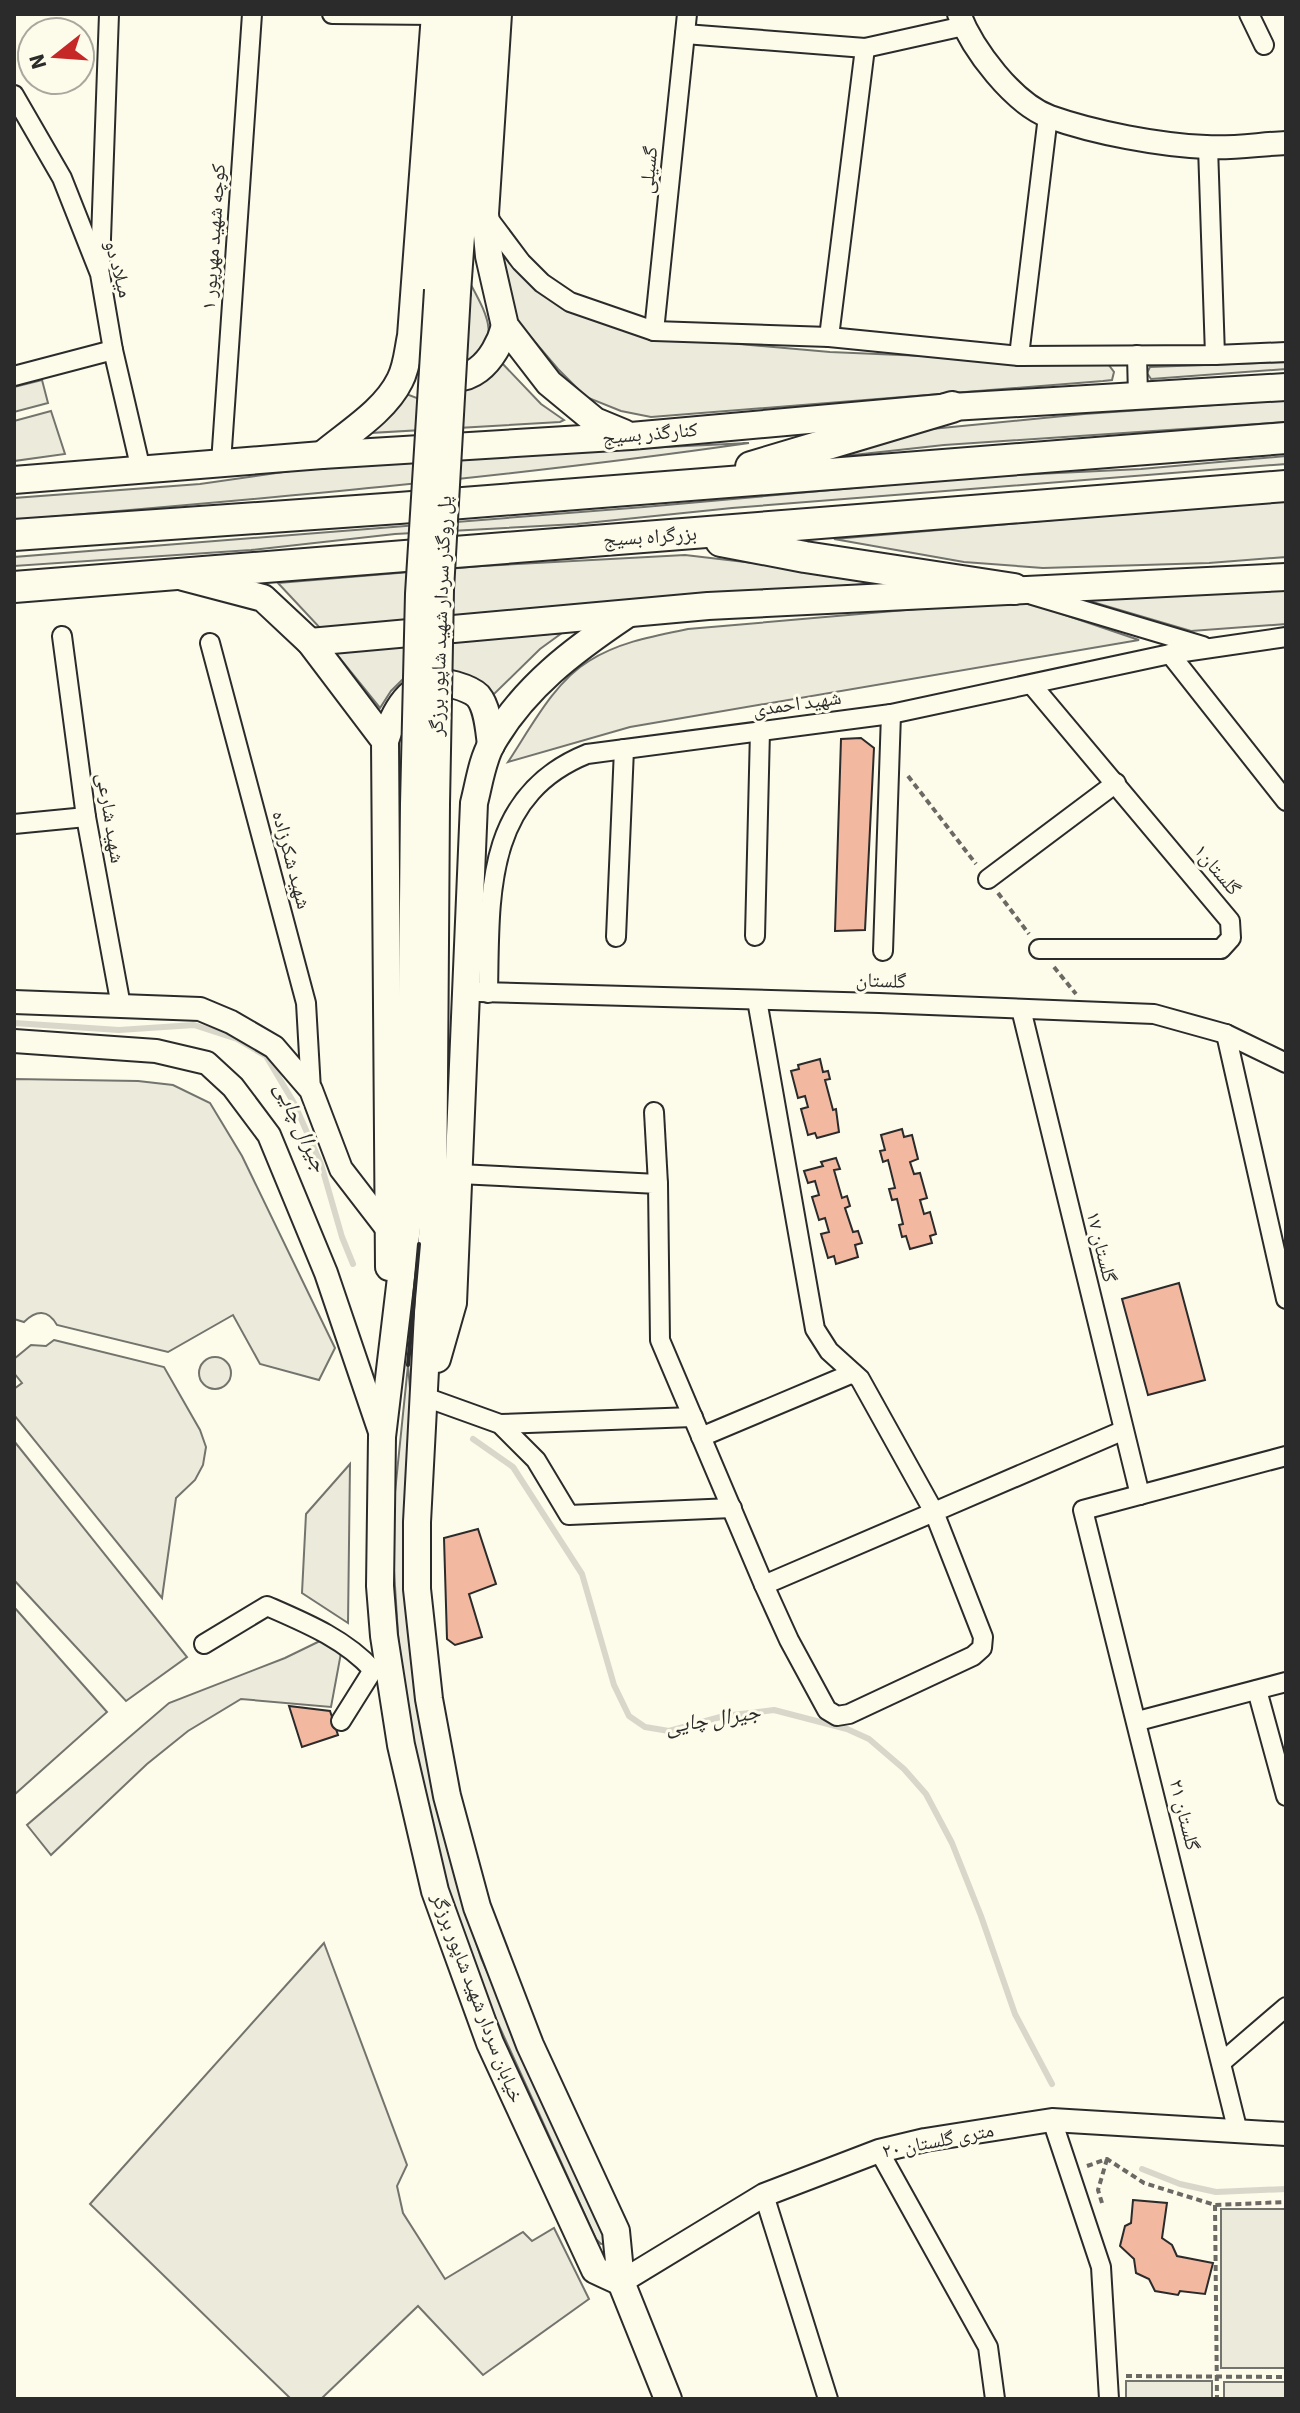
<svg xmlns="http://www.w3.org/2000/svg" width="1300" height="2413" viewBox="0 0 1300 2413" font-family="'Source Sans 3','Noto Naskh Arabic',sans-serif">
  <style>
    .green { fill: #ecebdb; stroke: #74746e; stroke-width: 2 }
    .parking { fill: #eceadb; stroke: #74746e; stroke-width: 2 }
    .lines { fill: none; stroke-linecap: round; stroke-linejoin: round }
    .stream { stroke: #d8d7c9; stroke-width: 6 }
    .building { fill: #f2b8a0; stroke: #2b2b2b; stroke-width: 2 }
    .minor-casing { stroke: #2b2b2b; stroke-width: 22 }
    .tertiary-casing { stroke: #2b2b2b; stroke-width: 26 }
    .secondary-casing { stroke: #2b2b2b; stroke-width: 30 }
    .trunk-casing { stroke: #2b2b2b; stroke-width: 34 }
    .path { stroke: #6a6964; stroke-width: 4; stroke-dasharray: 6 4; stroke-linecap: butt }
    .minor { stroke: #fdfbea; stroke-width: 18 }
    .tertiary { stroke: #fdfbea; stroke-width: 22 }
    .secondary { stroke: #fdfbea; stroke-width: 26 }
    .trunk { stroke: #fdfbea; stroke-width: 30 }
    .secondary-bridge-casing { stroke: #2b2b2b; stroke-width: 30; stroke-linecap: butt }
    .secondary-bridge { stroke: #fdfbea; stroke-width: 26 }
    .wall { stroke: #2b2b2b; stroke-width: 4 }
    .labels { text-anchor: middle; dominant-baseline: central; stroke-width: 6; stroke-linejoin: round; paint-order: stroke }
    .street-label { font-size: 20px; fill: #2b2b2b; stroke: #fdfbea }
    .water-label { font-size: 22px; font-style: italic; fill: #2b2b2b; stroke: #fdfbea }
  </style>
  <rect width="100%" height="100%" fill="#fdfbea"/>
  <!-- green -->
  <g class="green">
    <path d="M492,239L519,271L650,336L830,352L1108,364L1114,372L1112,380L1103,381L651,417L621,411L586,397L558,369L517,321L500,276Z"/>
    <path d="M470,283C486,313 505,344 464,362Z"/>
    <path d="M500,361L541,404L564,420L560,422L369,433L401,392L427,402Z"/>
    <path d="M1286,362V369L1151,379L1147,373L1150,367Z"/>
    <path d="M42,380L48,403L14,412V387Z"/>
    <path d="M1286,400V422L944,445L817,459L901,432L1084,414Z"/>
    <path d="M51,411L65,454L14,461V421Z"/>
    <path d="M749,443C505,478 260,499 14,520V498L200,484L353,462Z"/>
    <path d="M1286,456V464L732,508L577,524L395,534L251,550L14,566V557L644,507L976,477L1141,469Z"/>
    <path d="M1286,500V557L1209,563L1043,568L964,562L834,539Z"/>
    <path d="M685,555L905,581L320,628L278,583L482,566Z"/>
    <path d="M1286,587V624L1191,631L1079,598Z"/>
    <path d="M1021,600L1139,640L630,727L508,762C530,729 554,682 589,661C619,642 654,636 688,629Z"/>
    <path d="M562,633L540,649L492,696L405,677L391,691L380,708L334,651Z"/>
    <path d="M14,1079L138,1081L173,1085L210,1103L242,1156L335,1348L319,1380L260,1364L233,1315L168,1352L57,1325C48,1309 36,1310 24,1322L14,1319Z"/>
    <path d="M54,1340L164,1367L200,1430L206,1447L203,1465L195,1480L176,1498L162,1598L14,1415V1389L22,1383L14,1373V1359L31,1345L46,1346Z"/>
    <circle cx="215" cy="1373" r="16"/>
    <path d="M408,1365L450,1858L481,1958L608,2243L601,2244L596,2239L471,1964L439,1864L415,1764L400,1666L394,1570V1502Z"/>
    <path d="M14,1441L187,1657L126,1701L14,1580Z"/>
    <path d="M350,1464L348,1623L302,1593L306,1514Z"/>
    <path d="M14,1607L107,1712L14,1795Z"/>
    <path d="M322,1640L341,1653L331,1707L241,1699L188,1731L147,1764L51,1855L27,1825L169,1703L285,1658Z"/>
    <rect x="1221" y="2209" width="65" height="159"/>
    <rect x="1126" y="2381" width="86" height="18"/>
    <rect x="1224" y="2382" width="62" height="17"/>
  </g>
  <!-- parking -->
  <path class="parking" d="M324,1943L407,2165L397,2186L403,2213L445,2279L523,2232L532,2241L554,2228L589,2299L483,2375L418,2306L321,2399H291L90,2204Z"/>
  <g class="lines">
    <!-- stream -->
    <g class="stream">
      <path d="M14,1023L119,1030L194,1025L237,1039L266,1056L294,1103L321,1164L342,1237L353,1264"/>
      <path d="M473,1439L513,1467L582,1574L614,1685L629,1716L645,1727L669,1731L724,1716L774,1710L847,1729L869,1739L904,1769L926,1794L952,1843L981,1916L1015,2014L1052,2084"/>
      <path d="M1142,2169L1180,2184L1216,2192L1286,2189"/>
    </g>
  </g>
  <!-- building -->
  <g class="building">
    <path d="M861,738L874,748L865,930L835,931L841,739Z"/>
    <path d="M820,1059L823,1072L828,1071L830,1079L825,1080L833,1110L836,1109L839,1132L817,1138L815,1133L808,1135L801,1109L808,1107L805,1096L798,1098L791,1071L799,1069L798,1065Z"/>
    <path d="M902,1129L904,1137L912,1135L918,1159L910,1162L914,1174L920,1173L927,1198L920,1200L924,1214L930,1212L936,1234L930,1236L932,1243L910,1249L906,1236L902,1237L899,1225L903,1224L897,1199L892,1200L889,1189L895,1188L888,1160L883,1162L880,1151L885,1150L881,1135Z"/>
    <path d="M836,1158L840,1169L834,1170L842,1198L847,1196L850,1206L845,1208L853,1232L858,1231L862,1243L855,1245L858,1257L836,1264L834,1256L828,1258L821,1234L829,1232L825,1218L819,1220L812,1197L819,1195L815,1181L808,1183L804,1171L823,1166L821,1162Z"/>
    <path d="M1179,1283L1205,1380L1148,1395L1122,1299Z"/>
    <path d="M478,1529L496,1584L469,1594L482,1637L455,1645L447,1639L444,1538Z"/>
    <path d="M289,1706L330,1711L338,1735L302,1747Z"/>
    <path d="M1133,2200L1167,2203L1162,2238L1172,2245L1177,2256L1213,2263L1205,2294L1180,2291L1178,2295L1155,2291L1149,2279L1136,2273L1134,2259L1120,2246L1125,2226L1131,2223Z"/>
  </g>
  <g class="lines">
    <!-- minor casing -->
    <g class="minor-casing">
      <g id="minor">
        <path d="M332,14L435,15"/>
        <path d="M1249,14L1264,45"/>
        <path d="M685,34L865,48L964,26"/>
        <path d="M14,95L62,178L100,274L113,350L141,470"/>
        <path d="M1208,147L1215,355"/>
        <path d="M485,214L521,262L542,283L570,302L654,331L829,337L1019,356L1215,355L1286,352"/>
        <path d="M100,267L109,14"/>
        <path d="M654,331L687,14"/>
        <path d="M829,337L865,48"/>
        <path d="M1137,355L1138,396"/>
        <path d="M1019,356L1048,116"/>
        <path d="M14,376L113,350"/>
        <path d="M221,463L252,14"/>
        <path d="M1032,595L1203,646"/>
        <path d="M62,636L86,817L121,1006"/>
        <path d="M210,643L306,1003L311,1090"/>
        <path d="M1170,654L1286,801"/>
        <path d="M1032,685L1230,921L1231,938L1221,949H1039"/>
        <path d="M14,824L86,817"/>
        <path d="M988,879L1116,783"/>
        <path d="M755,936L760,731"/>
        <path d="M616,937L624,749"/>
        <path d="M883,951L891,714"/>
        <path d="M479,992L879,1003L1154,1014L1226,1034L1286,1063"/>
        <path d="M488,993C490,898 483,796 587,754L891,714L1170,654L1286,637"/>
        <path d="M757,1000L815,1329L829,1351L860,1379L934,1512L764,1585"/>
        <path d="M1021,1009L1140,1495"/>
        <path d="M1226,1034L1286,1299"/>
        <path d="M654,1112L658,1184"/>
        <path d="M459,1174L658,1184L660,1340L764,1585L789,1640L827,1710L837,1716L849,1714L973,1656L982,1648L983,1637L934,1512L1122,1431"/>
        <path d="M425,1397L500,1424L536,1460L569,1515L732,1508"/>
        <path d="M500,1424L693,1417"/>
        <path d="M701,1437L853,1373"/>
        <path d="M204,1644L267,1606C306,1623 345,1639 373,1670L389,1667"/>
        <path d="M1257,1690L1286,1796"/>
        <path d="M341,1721L373,1670"/>
        <path d="M1138,1721L1286,1682"/>
        <path d="M1222,2062L1286,2007"/>
        <path d="M1052,2120L1101,2267L1109,2399"/>
        <path d="M1238,2132L1083,1510L1286,1456"/>
        <path d="M879,2151L988,2347L995,2399"/>
        <path d="M764,2195L828,2399"/>
      </g>
    </g>
    <!-- tertiary casing -->
    <g class="tertiary-casing">
      <g id="tertiary">
        <path d="M959,14C973,50 1013,103 1050,117C1095,133 1159,145 1206,147C1232,149 1260,144 1286,143"/>
        <path d="M14,1002L200,1009L231,1022L274,1047L311,1090L341,1169L388,1230"/>
        <path d="M14,1041L156,1051L207,1063L233,1087L269,1135L326,1273L381,1435"/>
        <path d="M621,2282L764,2195L879,2151L925,2140L1052,2120L1286,2134"/>
      </g>
    </g>
    <!-- secondary casing -->
    <g class="secondary-casing">
      <g id="secondary">
        <path d="M498,14L485,214L489,256L505,326L549,383L595,421L624,433"/>
        <path d="M438,290L456,14"/>
        <path d="M457,292L477,14"/>
        <path d="M432,369C467,394 496,360 505,326"/>
        <path d="M322,455C348,433 385,411 400,380C407,367 408,350 411,336L435,14"/>
        <path d="M14,480L322,455L631,436L952,407L1286,387"/>
        <path d="M183,577L263,598L310,642L385,741L389,1267"/>
        <path d="M310,642L708,606L1286,577"/>
        <path d="M385,741C395,708 415,673 455,685C462,687 473,691 478,696C488,708 489,730 491,745"/>
        <path d="M414,804L410,1202L382,1437L380,1586L384,1636L401,1745L435,1891L490,2043L595,2270L621,2282"/>
        <path d="M436,804L433,1218L417,1522V1589L429,1699L447,1796L477,1907L530,2045L616,2231L621,2282L668,2399"/>
        <path d="M437,1359L453,1303L474,803C479,784 482,760 492,743C524,687 574,650 626,615"/>
      </g>
    </g>
    <!-- trunk casing -->
    <g class="trunk-casing">
      <g id="trunk">
        <path d="M751,467L952,407"/>
        <path d="M14,535L399,508L1286,438"/>
        <path d="M721,541L805,557L1014,589"/>
        <path d="M14,587L1286,486"/>
      </g>
    </g>
    <!-- path -->
    <g class="path">
      <path d="M908,776L976,864"/>
      <path d="M998,893L1029,934"/>
      <path d="M1054,967L1076,994"/>
      <path d="M1087,2166L1107,2159L1144,2183L1215,2205L1286,2202"/>
      <path d="M1102,2203L1098,2190L1107,2159"/>
      <path d="M1215,2205L1217,2399"/>
      <path d="M1126,2376L1286,2377"/>
    </g>
    <!-- minor -->
    <use href="#minor" class="minor"/>
    <!-- tertiary -->
    <use href="#tertiary" class="tertiary"/>
    <!-- secondary -->
    <use href="#secondary" class="secondary"/>
    <!-- trunk -->
    <use href="#trunk" class="trunk"/>
    <!-- secondary-bridge casing -->
    <g class="secondary-bridge-casing">
      <g id="secondary-bridge">
        <path d="M414,804L419,594L438,290"/>
        <path d="M436,804L440,590L457,292"/>
      </g>
    </g>
    <!-- secondary-bridge -->
    <use href="#secondary-bridge" class="secondary-bridge"/>
    <!-- wall -->
    <path class="wall" d="M408,1365L419,1244"/>
  </g>
  <g class="labels">
    <!-- street labels -->
    <g class="street-label">
      <text transform="translate(649 170) rotate(-84)">گسیلی</text>
      <text transform="translate(214 237) rotate(-86)">کوچه شهید مهرپور ۱</text>
      <text transform="translate(118 269) rotate(75)">میلاد دو</text>
      <text transform="translate(650 434) rotate(-5)">کنارگذر بسیج</text>
      <text transform="translate(650 537) rotate(-4)">بزرگراه بسیج</text>
      <text transform="translate(441 616) rotate(-88)">پل روگذر سردار شهید شاپور برزگر</text>
      <text transform="translate(797 704) rotate(-8)">شهید احمدی</text>
      <text transform="translate(110 818) rotate(81)">شهید شارعی</text>
      <text transform="translate(291 860) rotate(75)">شهید شکرزاده</text>
      <text transform="translate(1217 870) rotate(50)">گلستان۱</text>
      <text transform="translate(881 981) rotate(2)">گلستان</text>
      <text transform="translate(1101 1247) rotate(76)">گلستان ۱۷</text>
      <text transform="translate(1184 1815) rotate(76)">گلستان ۲۱</text>
      <text transform="translate(477 1998) rotate(69)">خیابان سردار شهید شاپور برزگر</text>
      <text transform="translate(938 2141) rotate(-11)">۲۰ متری گلستان</text>
    </g>
    <!-- water labels -->
    <g class="water-label">
      <text transform="translate(301 1127) rotate(65)">جیرال چایی</text>
      <text transform="translate(713 1719) rotate(-9)">جیرال چایی</text>
    </g>
  </g>
  <!-- border -->
  <rect width="1300" height="2413" fill="none" stroke="#2b2b2b" stroke-width="32"/>
  <!-- north arrow -->
  <g transform="translate(56 56) rotate(253)"><circle r="38" fill="#fdfbea" stroke="#a9a89e" stroke-width="2"/>
  <path d="M0-6L14 30L0 20L-14 30Z" fill="#c62828"/>
  <text y="-12" font-size="22" font-weight="bold" text-anchor="middle" fill="#2b2b2b">N</text>
  </g>
</svg>
